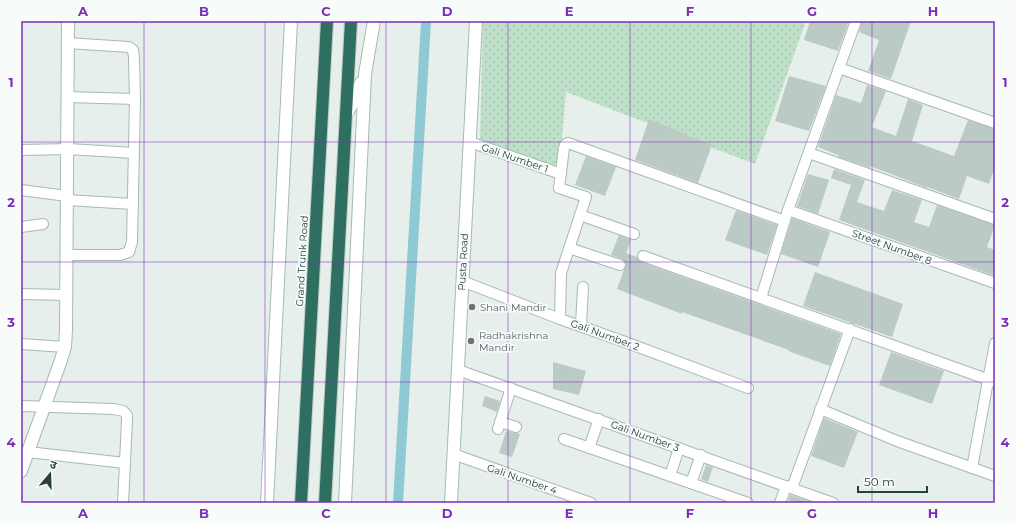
<svg xmlns="http://www.w3.org/2000/svg" width="1016" height="524" viewBox="0 0 1016 524" font-family="Montserrat,'Noto Sans Devanagari',sans-serif">
  <style>
    .green { fill: url(#green-dots) }
    .lines { fill: none; stroke-linecap: round; stroke-linejoin: round }
    .canal { stroke: #8ec9d4; stroke-width: 10 }
    .building { fill: #bbcac4 }
    .street-casing { stroke: #a8b8b2; stroke-width: 12 }
    .secondary-casing { stroke: #a4bbb3; stroke-width: 14 }
    .highway-casing { stroke: #c2cac8; stroke-width: 14 }
    .street { stroke: #fff; stroke-width: 10 }
    .secondary { stroke: #fff; stroke-width: 12 }
    .highway { stroke: #2f6f62; stroke-width: 12 }
    .grid { fill: none; stroke: #7b2cbf; stroke-width: 1; stroke-opacity: 0.55 }
    .worship-dot { fill: #6b7280; stroke: #f7fbf9; stroke-width: 1.5 }
    .labels { text-anchor: middle; dominant-baseline: central; stroke-width: 3.5; stroke-linejoin: round; paint-order: stroke }
    .street-label { font-size: 10px; fill: #24423a; stroke: #f7fbf9 }
    .worship-label { font-size: 10px; fill: #5b616d; stroke: #f7fbf9; text-anchor: start }
    .neatline { fill: none; stroke: #7b2cbf; stroke-width: 1.5 }
    .grid-label { font-size: 13px; text-anchor: middle; font-weight: bold; fill: #7b2cbf }
  </style>
  <defs>
    <pattern id="green-dots" width="8" height="8" patternUnits="userSpaceOnUse"><rect width="8" height="8" fill="#bfe0c8"/><path d="M2 2h.1M6 6h.1" fill="none" stroke="#a4c1ad" stroke-width="1.8" stroke-linecap="round"/></pattern>
  </defs>
  <rect width="100%" height="100%" fill="#e6efeb"/>
  <!-- green -->
  <path class="green" d="M483,21H806L755,164L566,92L559,172L480,139Z"/>
  <g class="lines">
    <!-- canal -->
    <path class="canal" d="M398,503L426,21"/>
  </g>
  <!-- building -->
  <g class="building">
    <path d="M810,21H849L838,51L804,40Z"/>
    <path d="M862,21H911L891,79L868,71L879,40L859,32Z"/>
    <path d="M789,76L826,86L809,131L775,121Z"/>
    <path d="M867,85L886,91L872,127L896,136L908,99L923,105L912,141L954,156L968,120L995,129V167L989,184L967,176L959,199L927,187V188L870,166V168L839,157L838,155L818,147L836,95L861,103Z"/>
    <path d="M649,119L683,133V134L712,145L698,183L635,160Z"/>
    <path d="M586,156L616,167L605,196L575,185Z"/>
    <path d="M834,169L865,180L857,202L884,211L892,190L922,200L914,222L929,227L937,205L995,225L987,247L995,250V276L839,220L851,185L831,178Z"/>
    <path d="M808,174L829,180L818,214L797,206Z"/>
    <path d="M736,210L777,225L767,255L725,240Z"/>
    <path d="M792,218L830,232L818,267L781,254Z"/>
    <path d="M619,235L631,240L626,253L637,257L641,262L841,334L830,366L788,351L789,350L682,312V314L617,289L626,264L622,259L611,255Z"/>
    <path d="M815,272L903,304L892,337L803,306Z"/>
    <path d="M891,352L944,371L932,404L879,385Z"/>
    <path d="M553,362L586,371L579,395L553,389Z"/>
    <path d="M485,396L500,401L497,412L482,406Z"/>
    <path d="M824,418L858,432L844,468L811,456Z"/>
    <path d="M506,431L520,434L512,457L499,453Z"/>
    <path d="M706,465L713,467L708,482L701,479Z"/>
    <path d="M790,495L814,503H796L788,500Z"/>
  </g>
  <g class="lines">
    <!-- street casing -->
    <g class="street-casing">
      <g id="street">
        <path d="M839,68L995,123"/>
        <path d="M68,97L135,99"/>
        <path d="M470,142L561,174"/>
        <path d="M21,150L68,149L134,153"/>
        <path d="M809,153L995,219"/>
        <path d="M21,190L67,196"/>
        <path d="M67,200L133,204"/>
        <path d="M788,210L995,283"/>
        <path d="M580,215L634,234"/>
        <path d="M21,227L43,224"/>
        <path d="M569,248L620,265"/>
        <path d="M67,255H120L129,252L132,242L135,99L134,58L133,50L129,47L67,43"/>
        <path d="M643,256L995,382"/>
        <path d="M462,281L560,319L625,342L748,388"/>
        <path d="M21,294L66,295"/>
        <path d="M761,298L788,210L856,21"/>
        <path d="M560,319L561,273L586,197L559,188L564,148L565,145L568,143L785,221"/>
        <path d="M581,325L583,287"/>
        <path d="M21,344L65,347"/>
        <path d="M458,370L833,503"/>
        <path d="M21,406L114,409L123,411L127,415V421L123,503"/>
        <path d="M820,409L897,441L995,476"/>
        <path d="M500,422L516,427"/>
        <path d="M498,429L511,388"/>
        <path d="M564,439L748,503"/>
        <path d="M589,448L599,419"/>
        <path d="M28,452L125,463"/>
        <path d="M453,454L591,503"/>
        <path d="M972,468L995,343"/>
        <path d="M670,476L679,448"/>
        <path d="M691,483L701,455"/>
        <path d="M792,488L850,329"/>
        <path d="M780,503L786,486"/>
      </g>
    </g>
    <!-- secondary casing -->
    <g class="secondary-casing">
      <g id="secondary">
        <path d="M346,114L354,101L361,83"/>
        <path d="M21,471L60,363L65,347L66,330L68,21"/>
        <path d="M267,503L291,21"/>
        <path d="M345,503L365,74L374,21"/>
        <path d="M451,503L476,21"/>
      </g>
    </g>
    <!-- highway casing -->
    <g class="highway-casing">
      <g id="highway">
        <path d="M301,503L327,21"/>
        <path d="M325,503L351,21"/>
      </g>
    </g>
    <!-- street -->
    <use href="#street" class="street"/>
    <!-- secondary -->
    <use href="#secondary" class="secondary"/>
    <!-- highway -->
    <use href="#highway" class="highway"/>
  </g>
  <!-- grid -->
  <path class="grid" d="M144,21V503M265,21V503M386,21V503M508,21V503M630,21V503M751,21V503M872,21V503M21,142H995M21,262H995M21,382H995"/>
  <!-- markers -->
  <g class="worship-dot">
    <circle cx="472" cy="307" r="4"/>
    <circle cx="471" cy="341" r="4"/>
  </g>
  <g class="labels">
    <!-- street labels -->
    <g class="street-label">
      <text transform="translate(515 158) rotate(19)">Gali Number 1</text>
      <text transform="translate(892 247) rotate(20)">Street Number 8</text>
      <text transform="translate(302 261) rotate(-87)">Grand Trunk Road</text>
      <text transform="translate(463 262) rotate(-87)">Pusta Road</text>
      <text transform="translate(605 335) rotate(20)">Gali Number 2</text>
      <text transform="translate(645 436) rotate(20)">Gali Number 3</text>
      <text transform="translate(522 479) rotate(19)">Gali Number 4</text>
    </g>
    <!-- worship labels -->
    <g class="worship-label">
      <text x="480" y="307">Shani Mandir</text>
      <text x="479" y="335">Radhakrishna<tspan x="479" dy="12">Mandir</tspan></text>
    </g>
  </g>
  <!-- border -->
  <rect width="1016" height="524" fill="none" stroke="#f7fbf9" stroke-width="44"/>
  <!-- north arrow -->
  <g transform="translate(50 474) rotate(19)" stroke="#f7fbf9" stroke-width="3" paint-order="stroke">
  <path d="M0-3L7 15L0 10L-7 15Z" fill="#24423a"/>
  <text y="-6" font-size="11" font-weight="bold" text-anchor="middle" fill="#24423a">उ</text>
  </g>
  <!-- scale -->
  <path d="M858 486v6h69v-6" fill="none" stroke="#24423a" stroke-width="2"/>
  <text x="864" y="486" font-size="12" fill="#24423a" stroke="#f7fbf9" stroke-width="3" paint-order="stroke">50 m</text>
  <rect x="22" y="22" width="972" height="480" class="neatline"/>
  <g class="grid-label">
    <text x="83" y="16">A</text>
    <text x="204" y="16">B</text>
    <text x="326" y="16">C</text>
    <text x="447" y="16">D</text>
    <text x="569" y="16">E</text>
    <text x="690" y="16">F</text>
    <text x="812" y="16">G</text>
    <text x="933" y="16">H</text>
    <text x="11" y="87">1</text>
    <text x="1005" y="87">1</text>
    <text x="11" y="207">2</text>
    <text x="1005" y="207">2</text>
    <text x="11" y="327">3</text>
    <text x="1005" y="327">3</text>
    <text x="11" y="447">4</text>
    <text x="1005" y="447">4</text>
    <text x="83" y="518">A</text>
    <text x="204" y="518">B</text>
    <text x="326" y="518">C</text>
    <text x="447" y="518">D</text>
    <text x="569" y="518">E</text>
    <text x="690" y="518">F</text>
    <text x="812" y="518">G</text>
    <text x="933" y="518">H</text>
  </g>
</svg>
